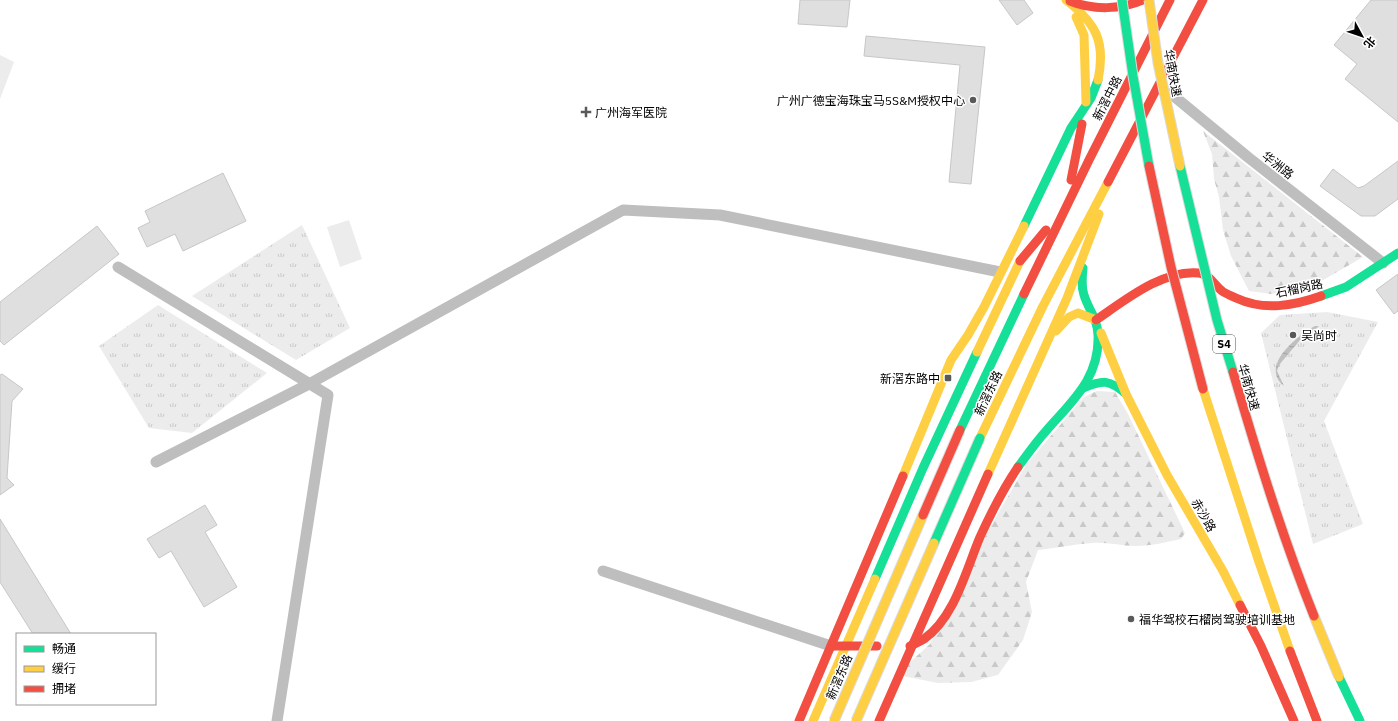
<svg xmlns="http://www.w3.org/2000/svg" width="1398" height="721" viewBox="0 0 1398 721" font-family="'IBM Plex Sans','Noto Sans SC',sans-serif">
  <style>
    .grass { fill: #ececec }
    .forest { fill: url(#forest-firs) }
    .park { fill: url(#park-tufts) }
    .water { fill: url(#water-waves) }
    .building { fill: #dfdfdf; stroke: #c7c7c7 }
    .lines { fill: none; stroke-linecap: round; stroke-linejoin: round }
    .street { stroke: #bebebe; stroke-width: 11 }
    .fast { stroke: #16e098; stroke-width: 9 }
    .slow { stroke: #ffcf43; stroke-width: 9 }
    .jam { stroke: #f24e42; stroke-width: 9 }
    .fast-bridge-casing { stroke: #dbdbdb; stroke-width: 11; stroke-linecap: butt }
    .slow-bridge-casing { stroke: #dbdbdb; stroke-width: 11; stroke-linecap: butt }
    .jam-bridge-casing { stroke: #dbdbdb; stroke-width: 11; stroke-linecap: butt }
    .fast-bridge { stroke: #16e098; stroke-width: 9 }
    .slow-bridge { stroke: #ffcf43; stroke-width: 9 }
    .jam-bridge { stroke: #f24e42; stroke-width: 9 }
    .poi-dot { fill: #595959; stroke: #fff; stroke-width: 1.5 }
    .labels { text-anchor: middle; dominant-baseline: central; stroke-width: 3; stroke-linejoin: round; paint-order: stroke }
    .shield { fill: #fff; stroke: #4c4c4c; stroke-width: 1 }
    .shield-label { font-size: 11px; font-weight: bold; fill: #000 }
    .street-label { font-size: 12px; fill: #000; stroke: #fff }
    .poi-label { font-size: 12px; fill: #000; stroke: #fff; text-anchor: start }
  </style>
  <defs>
    <pattern id="forest-firs" width="22" height="20" patternUnits="userSpaceOnUse"><rect width="22" height="20" fill="#ececec"/><path d="M5 1l3.5 6h-7zM16 11l3.5 6h-7z" fill="#c9c9c9"/></pattern>
    <pattern id="park-tufts" width="24" height="20" patternUnits="userSpaceOnUse"><rect width="24" height="20" fill="#ececec"/><path d="M3 7l-1-3M5 7V3M7 7l1-3M15 17l-1-3M17 17v-4M19 17l1-3" fill="none" stroke="#c9c9c9"/></pattern>
    <pattern id="water-waves" width="16" height="10" patternUnits="userSpaceOnUse"><rect width="16" height="10" fill="#bfbfbf"/><path d="M0 5q4-4 8 0t8 0" fill="none" stroke="#a2a2a2"/></pattern>
  </defs>
  <rect width="100%" height="100%" fill="#fff"/>
  <!-- grass -->
  <g class="grass">
    <path d="M0,55L14,62L0,99Z"/>
    <path d="M349,220L362,259L340,267L327,227Z"/>
  </g>
  <!-- forest -->
  <g class="forest">
    <path d="M1203,131L1363,257L1311,287L1271,294L1249,291L1231,256L1223,230L1219,197L1214,179L1212,154Z"/>
    <path d="M1097,391L1115,392L1128,414L1185,533L1181,539C1166,542 1152,546 1136,546C1121,546 1107,542 1093,543C1074,544 1056,548 1038,550L1026,582L1032,612L1023,640L998,675L971,682L938,683L903,676L908,664L930,644L988,531L1026,465L1084,397Z"/>
  </g>
  <!-- park -->
  <g class="park">
    <path d="M302,225L350,328L296,360L192,296Z"/>
    <path d="M158,305L267,373L192,433L149,428L99,346Z"/>
    <path d="M1327,312L1378,322L1324,421L1363,524L1313,544L1261,333L1280,315Z"/>
  </g>
  <!-- water -->
  <path class="water" d="M1315,326H1319L1303,340H1300L1279,365L1277,371L1284,386C1259,366 1297,336 1315,326Z"/>
  <!-- building -->
  <g class="building">
    <path d="M800,0H850L847,27L798,24Z"/>
    <path d="M999,0H1024L1033,13L1017,25Z"/>
    <path d="M1371,0H1398V122L1345,79L1357,64L1334,45Z"/>
    <path d="M866,36L985,47L971,184L949,182L960,65L864,56Z"/>
    <path d="M1398,161V199L1375,216H1361L1320,186L1333,169L1358,188L1364,186Z"/>
    <path d="M223,173L246,221L183,251L175,234L147,247L138,228L150,222L145,211Z"/>
    <path d="M97,226L119,254L4,345L0,341V302Z"/>
    <path d="M1398,274V311L1394,314L1376,290Z"/>
    <path d="M2,374L23,389L12,401L7,478L14,485L0,495V375Z"/>
    <path d="M205,505L217,525L205,532L237,587L204,607L171,551L159,558L147,539Z"/>
    <path d="M0,519L71,634H33L0,582Z"/>
  </g>
  <g class="lines">
    <!-- street -->
    <g class="street">
      <path d="M1164,88L1249,158L1383,263"/>
      <path d="M118,267L328,395L277,721"/>
      <path d="M156,462L309,384L623,210L720,215L1000,272"/>
      <path d="M603,571L831,646"/>
    </g>
    <!-- fast -->
    <g class="fast">
      <path d="M1024,226L1071,128L1091,98L1098,80"/>
      <path d="M1321,296L1346,287L1398,253"/>
      <path d="M1083,388C1103,380 1109,379 1126,394"/>
      <path d="M960,430L1024,294"/>
      <path d="M1018,467C1027,455 1036,442 1046,431C1072,401 1100,378 1098,335C1097,317 1089,311 1084,295C1081,286 1082,277 1083,268"/>
      <path d="M875,579L923,468L977,352"/>
      <path d="M1339,677L1360,721"/>
    </g>
    <!-- slow -->
    <g class="slow">
      <path d="M1066,0C1096,23 1106,42 1098,80"/>
      <path d="M1076,17L1084,35L1086,102"/>
      <path d="M1056,331L1069,317L1078,313L1096,320"/>
      <path d="M1101,333L1126,394L1167,475L1223,571L1240,605"/>
      <path d="M977,352L1020,261"/>
      <path d="M1203,389L1259,562L1290,651"/>
      <path d="M980,438L1043,306L1108,182"/>
      <path d="M988,474L1067,298L1099,214"/>
      <path d="M903,476L951,360L968,335L984,307L1024,226"/>
      <path d="M813,721L875,579"/>
    </g>
    <!-- jam -->
    <g class="jam">
      <path d="M1070,1C1092,10 1121,10 1143,0"/>
      <path d="M1071,180L1082,124"/>
      <path d="M1108,182L1203,0"/>
      <path d="M1020,261L1046,230"/>
      <path d="M1024,294L1089,160L1170,0"/>
      <path d="M1096,320C1124,301 1163,269 1199,273C1209,274 1215,286 1222,291C1226,294 1232,296 1236,298C1264,311 1293,306 1321,296"/>
      <path d="M1240,605L1261,646L1294,721"/>
      <path d="M831,646H877"/>
      <path d="M910,646C914,644 920,642 924,639C955,617 966,570 980,537C991,513 1003,489 1018,467"/>
      <path d="M1290,651L1317,721"/>
      <path d="M799,721L903,476"/>
      <path d="M879,721L988,474"/>
    </g>
    <!-- fast-bridge casing -->
    <g class="fast-bridge-casing">
      <g id="fast-bridge">
        <path d="M1122,0L1133,76L1149,166"/>
        <path d="M1180,166L1217,320L1233,372"/>
        <path d="M934,543L980,438"/>
      </g>
    </g>
    <!-- slow-bridge casing -->
    <g class="slow-bridge-casing">
      <g id="slow-bridge">
        <path d="M1149,0L1158,63L1180,166"/>
        <path d="M1314,616L1339,677"/>
        <path d="M834,721L923,515"/>
        <path d="M856,721L934,543"/>
      </g>
    </g>
    <!-- jam-bridge casing -->
    <g class="jam-bridge-casing">
      <g id="jam-bridge">
        <path d="M1149,166L1171,267L1203,389"/>
        <path d="M1233,372C1257,454 1282,536 1314,616"/>
        <path d="M923,515L960,430"/>
      </g>
    </g>
    <!-- fast-bridge -->
    <use href="#fast-bridge" class="fast-bridge"/>
    <!-- slow-bridge -->
    <use href="#slow-bridge" class="slow-bridge"/>
    <!-- jam-bridge -->
    <use href="#jam-bridge" class="jam-bridge"/>
  </g>
  <!-- markers -->
  <g class="poi-dot">
    <circle cx="973" cy="100" r="4"/>
    <path d="M584 106h4v4h4v4h-4v4h-4v-4h-4v-4h4z"/>
    <circle cx="1293" cy="335" r="4"/>
    <rect x="944" y="374" width="8" height="8" rx="2"/>
    <circle cx="1131" cy="619" r="4"/>
  </g>
  <g class="labels">
    <!-- shield labels -->
    <rect class="shield" x="1213" y="335" width="22" height="18" rx="3"/>
    <g class="shield-label">
      <text x="1224" y="344">S4</text>
    </g>
    <!-- street labels -->
    <g class="street-label">
      <text transform="translate(1173 73) rotate(79)">华南快速</text>
      <text transform="translate(1107 98) rotate(-63)">新滘中路</text>
      <text transform="translate(1278 165) rotate(38)">华洲路</text>
      <text transform="translate(1299 288) rotate(-12)">石榴岗路</text>
      <text transform="translate(1249 387) rotate(74)">华南快速</text>
      <text transform="translate(988 393) rotate(-65)">新滘东路</text>
      <text transform="translate(1204 515) rotate(60)">赤沙路</text>
      <text transform="translate(839 677) rotate(-67)">新滘东路</text>
    </g>
    <!-- poi labels -->
    <g class="poi-label">
      <text x="965" y="100" text-anchor="end">广州广德宝海珠宝马5S&amp;M授权中心</text>
      <text x="595" y="112">广州海军医院</text>
      <text x="1301" y="335">吴尚时</text>
      <text x="940" y="378" text-anchor="end">新滘东路中</text>
      <text x="1139" y="619">福华驾校石榴岗驾驶培训基地</text>
    </g>
  </g>
  <!-- legend -->
  <rect x="16" y="633" width="140" height="72" fill="#ffffff" stroke="#999999"/>
  <rect x="24" y="646" width="20" height="6" fill="#16e098" stroke="#999999"/>
  <text x="52" y="653" font-size="12" fill="#000000">畅通</text>
  <rect x="24" y="666" width="20" height="6" fill="#ffcf43" stroke="#999999"/>
  <text x="52" y="673" font-size="12" fill="#000000">缓行</text>
  <rect x="24" y="686" width="20" height="6" fill="#f24e42" stroke="#999999"/>
  <text x="52" y="693" font-size="12" fill="#000000">拥堵</text>
  <!-- north arrow -->
  <g transform="translate(1362 36) rotate(130)" stroke="#ffffff" stroke-width="3" paint-order="stroke">
  <path d="M0-3L7 15L0 10L-7 15Z" fill="#000000"/>
  <text y="-6" font-size="11" font-weight="bold" text-anchor="middle" fill="#000000">北</text>
  </g>
</svg>
